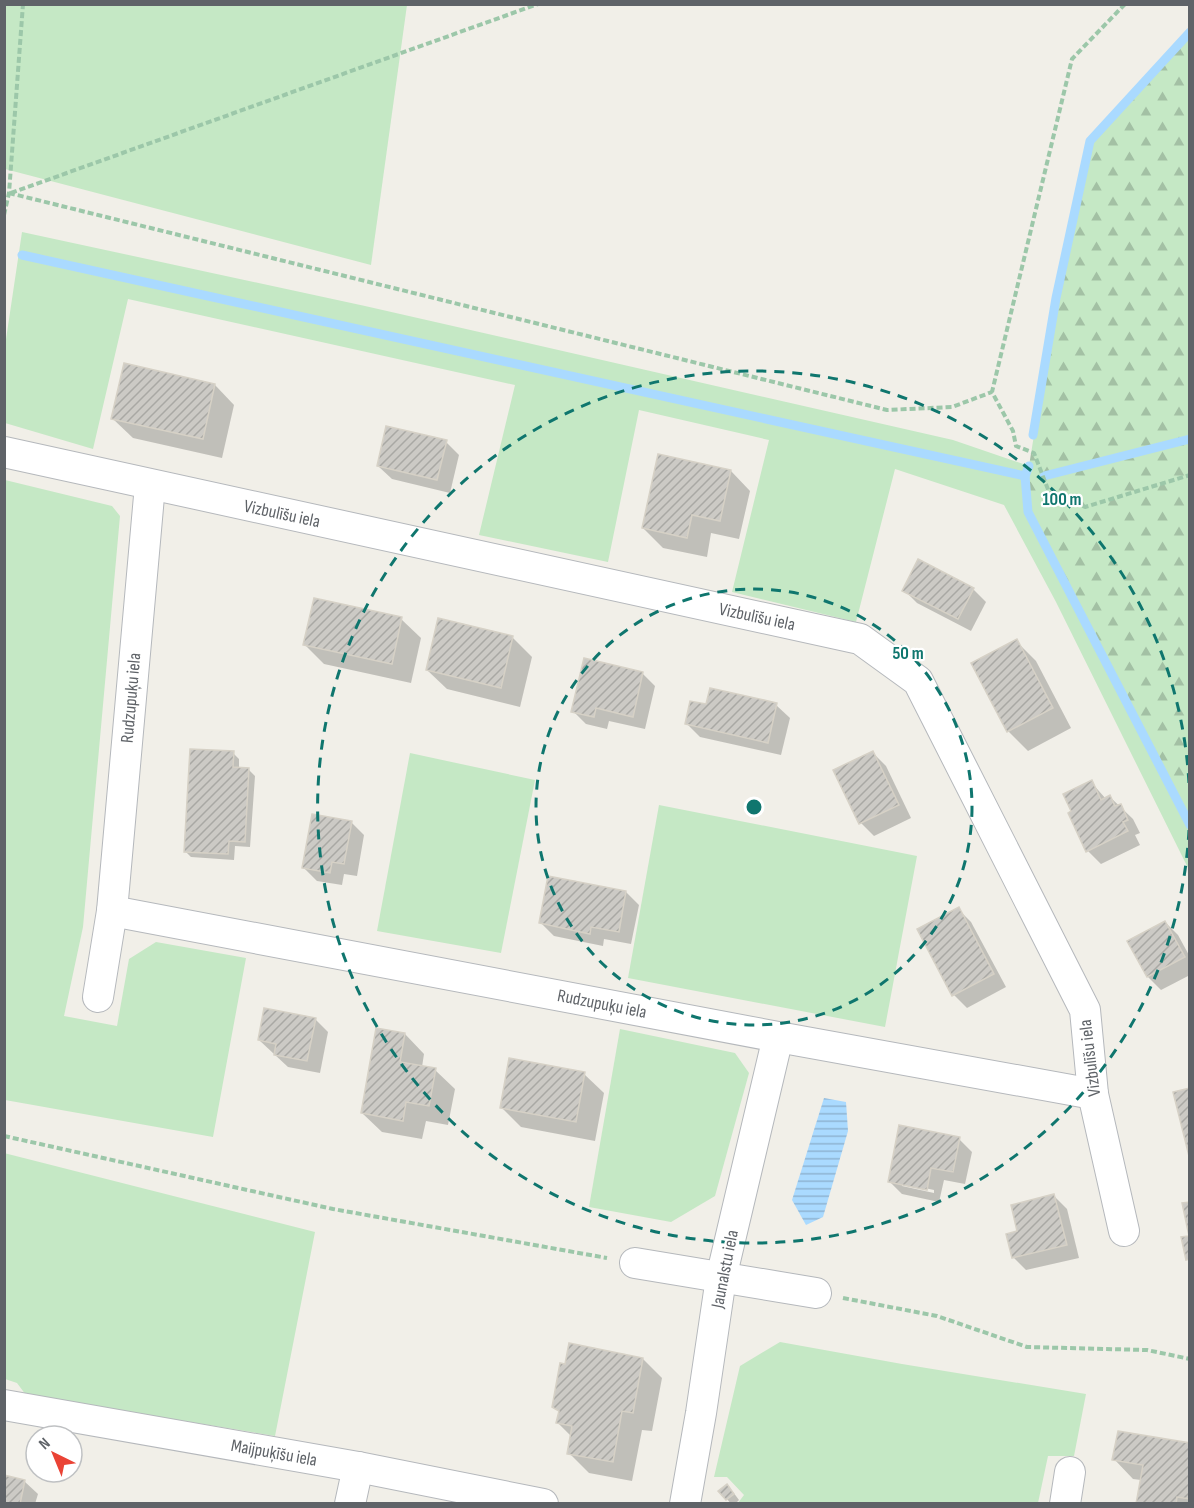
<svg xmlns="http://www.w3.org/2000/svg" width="1194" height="1508" viewBox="0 0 1194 1508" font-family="'Sofia Sans Condensed',sans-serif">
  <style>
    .green { fill: #c5e8c5 }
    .forest { fill: url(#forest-firs) }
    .water { fill: url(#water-rules) }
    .shadow { fill: #0003; fill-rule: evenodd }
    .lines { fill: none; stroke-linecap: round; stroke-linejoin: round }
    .stream { stroke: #aadaff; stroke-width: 9 }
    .building { fill: url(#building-hatch); stroke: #d6d1c6; stroke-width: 1.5 }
    .street-casing { stroke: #b5b8bc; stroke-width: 32 }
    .path { stroke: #9cc7a9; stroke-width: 4; stroke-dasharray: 6 3; stroke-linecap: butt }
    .street { stroke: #fff; stroke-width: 30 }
    .ring { fill: none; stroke: #0f766e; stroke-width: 3; stroke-dasharray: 10 8 }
    .labels { text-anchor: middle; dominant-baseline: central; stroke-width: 4.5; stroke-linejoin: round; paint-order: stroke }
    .street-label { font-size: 18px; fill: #5f6368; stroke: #fff }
    .centre { fill: #0f766e; stroke: #fff; stroke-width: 3 }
    .ring-label { font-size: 18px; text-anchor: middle; font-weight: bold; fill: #0f766e; stroke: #fff; stroke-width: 4.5; stroke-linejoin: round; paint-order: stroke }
  </style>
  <defs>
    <pattern id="forest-firs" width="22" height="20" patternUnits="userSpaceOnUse" patternTransform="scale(1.5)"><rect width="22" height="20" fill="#c5e8c5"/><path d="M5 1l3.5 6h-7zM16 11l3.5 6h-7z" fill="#a3c0a4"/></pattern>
    <pattern id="water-rules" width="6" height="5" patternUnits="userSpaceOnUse" patternTransform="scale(1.5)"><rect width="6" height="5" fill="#aadaff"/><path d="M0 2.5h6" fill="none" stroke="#8eb4d2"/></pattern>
    <pattern id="building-hatch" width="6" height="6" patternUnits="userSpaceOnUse" patternTransform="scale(1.5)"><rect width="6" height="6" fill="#cccac5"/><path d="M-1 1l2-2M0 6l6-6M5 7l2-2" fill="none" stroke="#a9a8a4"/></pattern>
  </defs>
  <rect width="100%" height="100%" fill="#f1efe8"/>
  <!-- green -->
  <g class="green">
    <path d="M4,5H407L371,265L5,169Z"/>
    <path d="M22,232L365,306L953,440L1029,466L1025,477L1028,512L1189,825V870L1056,602L1004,505L895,469L856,622L732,592L769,440L639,410L608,562L479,535L515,385L128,299L93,449L5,423V346Z"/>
    <path d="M5,480L112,506L120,516L83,927L64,1016L117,1026L129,959L156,942L246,958L213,1137L5,1100Z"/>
    <path d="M410,753L535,780L501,953L377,931Z"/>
    <path d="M659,805L917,856L885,1027L628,978Z"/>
    <path d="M620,1029L735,1053L749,1073L715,1196L671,1222L589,1207Z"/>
    <path d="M4,1153L315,1232L275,1436L26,1395L17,1383L5,1379Z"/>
    <path d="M780,1342L902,1364L1086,1394L1074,1456H1048L1038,1503H738L744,1495L727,1477H714L740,1366Z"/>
  </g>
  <!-- forest -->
  <path class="forest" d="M1189,32V825L1028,512L1025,476L1029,466L1056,298L1090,141Z"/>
  <!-- water -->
  <path class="water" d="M824,1098L846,1102L848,1131L823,1217L806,1225L792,1200Z"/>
  <!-- shadow -->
  <g class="shadow">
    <path d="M215,385L234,405L222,458L133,438L113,419Z"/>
    <path d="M446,442L459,455L450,493L392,479L378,466Z"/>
    <path d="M731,471L750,491L739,539L711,533L707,557L663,548L643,528Z"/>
    <path d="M973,589L986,602L971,631L917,603L904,590Z"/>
    <path d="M401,619L421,638L411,683L324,664L305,645Z"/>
    <path d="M513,638L532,657L520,707L447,689L427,670Z"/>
    <path d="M1016,641L1036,661L1071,728L1028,751L1008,731Z"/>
    <path d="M642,673L655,686L645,729L609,721L607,729L586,724L573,711Z"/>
    <path d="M776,705L790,718L781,755L700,737L687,724L708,706Z"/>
    <path d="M233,753L239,759V769L249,770L255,776L250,847L235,846L234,860L191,857L185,851Z"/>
    <path d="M873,753L886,766L911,818L874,836L861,823Z"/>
    <path d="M1091,782L1106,799L1110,797L1133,819L1140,833L1135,835L1140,845L1101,864L1088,851Z"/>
    <path d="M351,822L364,835L357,876L344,874L342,885L317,881L304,868Z"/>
    <path d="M626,892L639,905L631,944L604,939L603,946L554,936L541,923Z"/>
    <path d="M958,909L971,922L1006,987L967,1008L954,995Z"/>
    <path d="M1165,922L1178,935L1190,957V975L1161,990L1148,977L1130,941Z"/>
    <path d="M315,1019L328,1032L320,1073L288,1067L259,1040Z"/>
    <path d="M405,1034L424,1054L422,1067L435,1070L455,1089L448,1125L426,1121L422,1139L382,1132L362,1113Z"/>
    <path d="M584,1074L604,1093L595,1141L521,1127L501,1107Z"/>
    <path d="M959,1139L972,1152L965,1184L944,1180L939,1202L902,1194L889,1181ZM902,1183L934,1190V1193L902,1186Z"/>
    <path d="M1054,1196L1067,1209L1079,1258L1026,1270L1013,1257L1019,1232Z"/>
    <path d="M643,1359L662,1378L652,1431L642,1430L632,1481L589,1473L569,1453L572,1437L558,1423L560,1413L553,1406Z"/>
    <path d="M1190,1445V1504H1137L1141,1480L1133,1479L1114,1459Z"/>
    <path d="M24,1481L38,1494L35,1504H4Z"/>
    <path d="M733,1492L739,1500L735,1504H731L727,1499Z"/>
  </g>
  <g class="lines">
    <!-- stream -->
    <g class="stream">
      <path d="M22,255L1025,476"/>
      <path d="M1033,435L1056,298L1090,141L1190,32"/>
      <path d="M1029,466L1025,476L1028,512L1190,825"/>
      <path d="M1044,476L1190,439"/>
    </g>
  </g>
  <!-- building -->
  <g class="building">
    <path d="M124,363L215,384L203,439L111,419Z"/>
    <path d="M386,426L447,440L437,480L377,466Z"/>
    <path d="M658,454L731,470L720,521L692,515L687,538L642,528Z"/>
    <path d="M918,559L974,588L958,619L902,591Z"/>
    <path d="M314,598L402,617L392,664L303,645Z"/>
    <path d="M438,618L513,636L501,688L426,670Z"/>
    <path d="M1017,639L1053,708L1007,732L971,663Z"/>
    <path d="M584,658L643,672L633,717L596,708L594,717L571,712Z"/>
    <path d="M710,688L777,703L768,743L685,724L690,701L706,704Z"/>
    <path d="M190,749L234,751L233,767L249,768L245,842L229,841L228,854L184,852Z"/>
    <path d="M873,751L899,805L859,824L833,770Z"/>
    <path d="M1092,780L1101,800L1110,795L1115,806L1121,804L1128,820L1123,822L1128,831L1086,852L1068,813L1071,811L1063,794Z"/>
    <path d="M312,814L352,821L344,864L332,862L330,873L302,868Z"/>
    <path d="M548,876L626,891L619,932L591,927L590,934L539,923Z"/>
    <path d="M959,907L994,974L952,996L917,929Z"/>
    <path d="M1165,921L1185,957L1147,977L1127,941Z"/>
    <path d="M264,1008L316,1018L307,1061L274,1055L276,1044L258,1040Z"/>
    <path d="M376,1028L405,1033L400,1062L436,1068L429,1106L406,1102L403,1121L361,1113Z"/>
    <path d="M509,1058L585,1072L576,1122L500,1108Z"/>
    <path d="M1190,1088V1160L1173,1092Z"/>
    <path d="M899,1125L960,1137L953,1172L931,1168L927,1190L888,1182Z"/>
    <path d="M1054,1194L1067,1245L1012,1258L1006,1234L1017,1231L1011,1205Z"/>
    <path d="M1190,1202V1259L1186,1260L1181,1237L1189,1236L1182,1203Z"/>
    <path d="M569,1343L643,1358L633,1413L622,1411L613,1462L567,1454L572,1426L556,1423L559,1411L552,1407L560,1363L565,1364Z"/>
    <path d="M1118,1431L1190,1443V1499L1177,1497L1176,1504H1136L1143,1465L1112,1460Z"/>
    <path d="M4,1475L25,1480L20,1504H4Z"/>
    <path d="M727,1484L734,1494L726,1500L718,1491Z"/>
  </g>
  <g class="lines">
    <!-- street casing -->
    <g class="street-casing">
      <g id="street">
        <path d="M4,452L860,639L918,681L1085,1010L1093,1094L1124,1231"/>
        <path d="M150,485L112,911L778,1037L1093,1094"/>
        <path d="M98,997L112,911"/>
        <path d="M635,1263L816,1293"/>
        <path d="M4,1405L358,1467L543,1504"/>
        <path d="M350,1504L358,1467"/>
        <path d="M685,1504L701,1413L721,1278L778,1037"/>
        <path d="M1065,1504L1070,1472"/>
      </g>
    </g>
    <!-- path -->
    <g class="path">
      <path d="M1125,4L1072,59L992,392L1013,431L1016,446L1034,453L1049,492L1085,507L1190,475"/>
      <path d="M9,193L887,410L952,407L992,392"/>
      <path d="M11,193L538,4"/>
      <path d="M4,215L9,193L23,4"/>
      <path d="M4,1136L333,1209L607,1258"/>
      <path d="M843,1298L937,1316L1027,1347L1147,1350L1190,1359"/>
    </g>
    <!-- street -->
    <use href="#street" class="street"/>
  </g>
  <!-- distance rings -->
  <g class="ring">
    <circle cx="754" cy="807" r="218"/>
    <path d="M1189 830A436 436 0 1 1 1189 784"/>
  </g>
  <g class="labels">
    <!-- street labels -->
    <g class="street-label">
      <text transform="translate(282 514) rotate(12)">Vizbulīšu iela</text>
      <text transform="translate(757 617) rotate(12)">Vizbulīšu iela</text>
      <text transform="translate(131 698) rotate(-85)">Rudzupuķu iela</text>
      <text transform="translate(602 1004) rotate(11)">Rudzupuķu iela</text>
      <text transform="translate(1090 1058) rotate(-97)">Vizbulīšu iela</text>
      <text transform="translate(725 1269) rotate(-79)">Jaunalstu iela</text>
      <text transform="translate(274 1453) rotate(10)">Maijpuķīšu iela</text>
    </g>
  </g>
  <circle cx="754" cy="807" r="9" class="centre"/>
  <g class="ring-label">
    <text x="1062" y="505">100 m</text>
    <text x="908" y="659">50 m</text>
  </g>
  <!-- border -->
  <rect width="1194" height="1508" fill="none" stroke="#5f6368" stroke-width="12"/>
  <!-- north arrow -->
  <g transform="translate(54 1454) rotate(317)"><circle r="28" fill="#ffffff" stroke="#bfc1c3" stroke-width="1.5"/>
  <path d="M0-4.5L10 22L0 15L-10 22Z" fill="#ea4335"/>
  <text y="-9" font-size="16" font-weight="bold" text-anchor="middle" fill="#5f6368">N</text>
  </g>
</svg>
